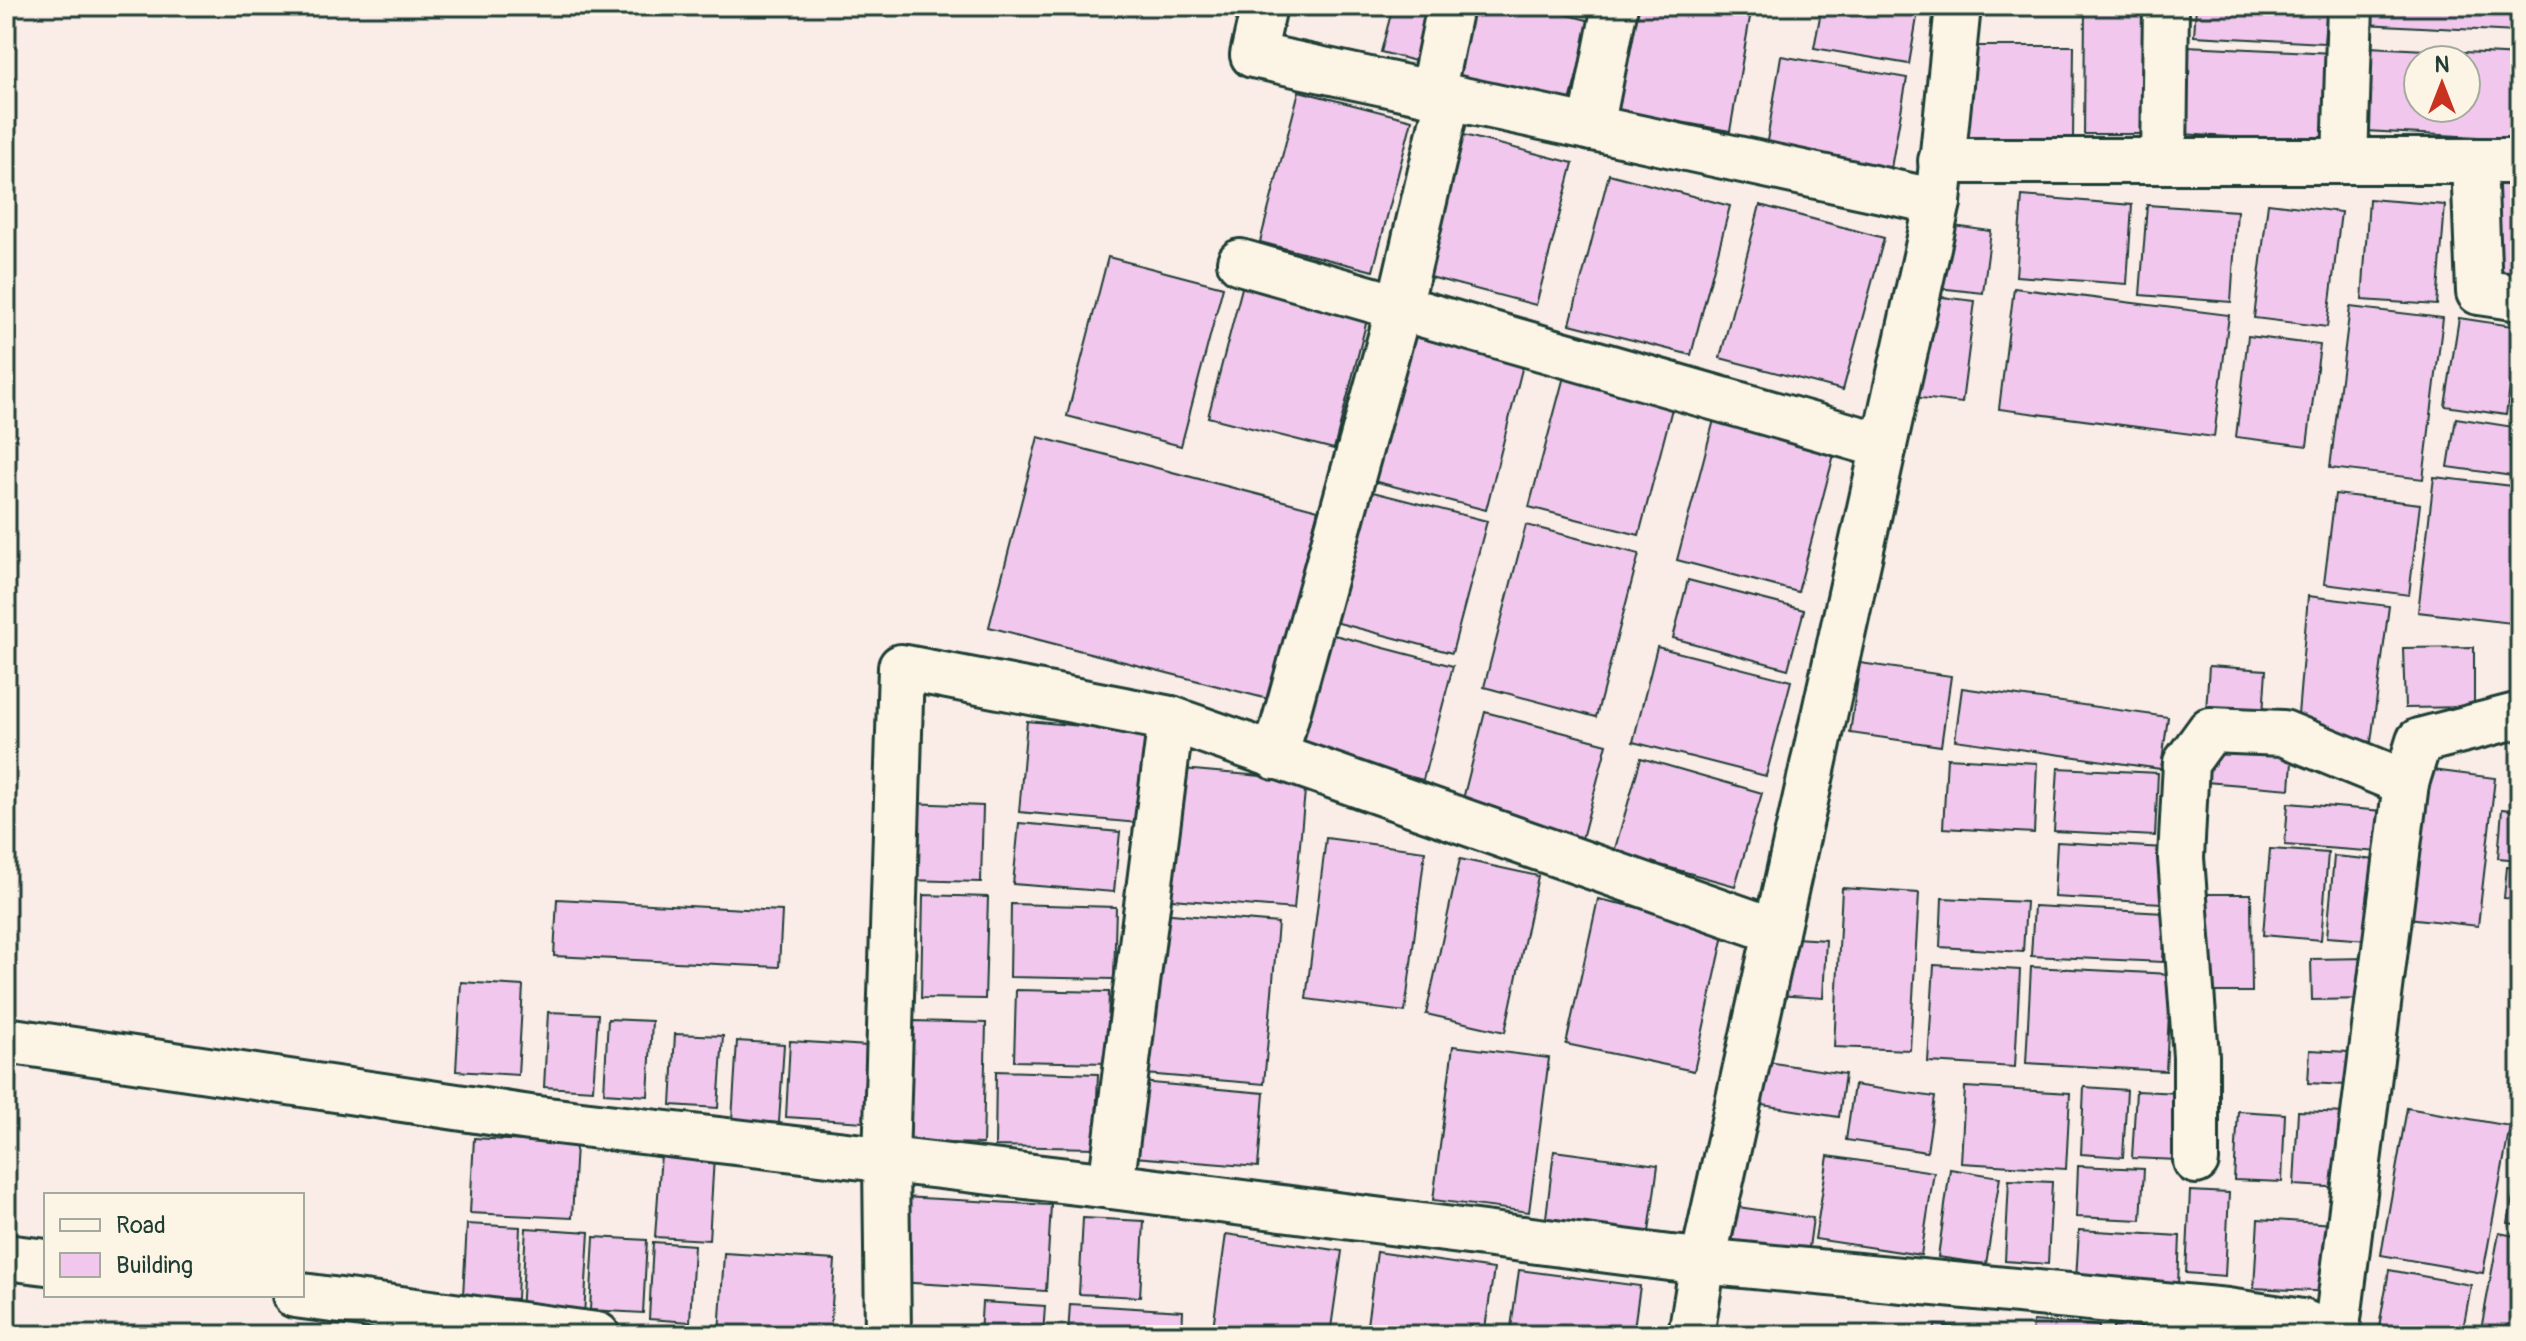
<svg xmlns="http://www.w3.org/2000/svg" width="2526" height="1341" viewBox="0 0 2526 1341" font-family="Pangolin,sans-serif">
  <style>
    .building { fill: #f1c7ee; stroke: #1f3d34; stroke-width: 2; fill-rule: evenodd }
    .lines { fill: none; stroke-linecap: round; stroke-linejoin: round }
    .minor-casing { stroke: #1f3d34; stroke-width: 50 }
    .minor { stroke: #fcf5e5; stroke-width: 44 }
  </style>
  <rect width="100%" height="100%" fill="#faece7"/>
  <filter id="ink" filterUnits="userSpaceOnUse"><feTurbulence type="fractalNoise" baseFrequency=".0125" numOctaves="2"/><feDisplacementMap in="SourceGraphic" scale="16" xChannelSelector="R" yChannelSelector="G"/><feConvolveMatrix kernelMatrix="1 2 1 2 8 2 1 2 1" color-interpolation-filters="sRGB"/></filter>
  <g filter="url(#ink)">
    <!-- building -->
    <g class="building">
      <path d="M1393,6H1441L1426,64L1381,52Z"/>
      <path d="M1464,6H1534L1591,21L1569,105L1447,73Z"/>
      <path d="M1631,6H1752L1730,131L1614,110Z"/>
      <path d="M1822,6H1919L1909,64L1814,48Z"/>
      <path d="M2085,6H2149L2148,134H2084Z"/>
      <path d="M2196,6H2327L2324,43L2194,36Z"/>
      <path d="M2365,6H2517L2516,32L2364,24Z"/>
      <path d="M1963,46H2074L2073,138L1962,137Z"/>
      <path d="M2186,46L2333,53L2329,143L2181,134Z"/>
      <path d="M2369,47L2520,55L2517,139L2365,131ZM2418,60H2466V108H2418Z"/>
      <path d="M1781,56L1907,78L1891,168L1766,147Z"/>
      <path d="M1299,91L1412,120L1373,271L1260,242Z"/>
      <path d="M1456,133L1573,163L1536,305L1419,274Z"/>
      <path d="M1609,174L1730,206L1691,355L1570,324Z"/>
      <path d="M2493,183L2520,185V282L2488,281Z"/>
      <path d="M2022,196L2132,205L2127,284L2016,276Z"/>
      <path d="M2369,199L2445,205L2437,305L2362,300Z"/>
      <path d="M2268,203L2341,212L2327,327L2254,318Z"/>
      <path d="M1760,205L1884,238L1843,390L1720,358Z"/>
      <path d="M2147,205L2237,211L2231,302L2140,295Z"/>
      <path d="M1938,224L1991,231L1983,293L1929,287Z"/>
      <path d="M1108,257L1223,287L1181,446L1067,416Z"/>
      <path d="M1243,284L1368,316L1334,449L1208,417Z"/>
      <path d="M2014,288L2229,315L2214,437L1999,409Z"/>
      <path d="M1925,295L1975,301L1962,403L1912,397Z"/>
      <path d="M2350,307L2443,318L2423,479L2330,468Z"/>
      <path d="M2459,318L2519,327L2506,415L2445,406Z"/>
      <path d="M1411,336L1523,365L1486,510L1373,481Z"/>
      <path d="M2248,336L2320,345L2307,446L2236,437Z"/>
      <path d="M1566,369L1675,397L1639,535L1529,507Z"/>
      <path d="M1715,416L1836,447L1798,592L1677,560Z"/>
      <path d="M2456,418L2520,428V477L2448,467Z"/>
      <path d="M1038,437L1318,510L1268,699L989,627Z"/>
      <path d="M2434,477L2520,487V624L2418,612Z"/>
      <path d="M1365,490L1487,521L1452,653L1331,621Z"/>
      <path d="M2335,494L2420,504L2409,595L2324,584Z"/>
      <path d="M1526,525L1639,554L1596,717L1484,687Z"/>
      <path d="M1688,580L1804,610L1788,669L1673,638Z"/>
      <path d="M2308,596L2389,606L2371,742L2297,727Z"/>
      <path d="M1323,632L1453,666L1423,780L1294,746Z"/>
      <path d="M1657,647L1791,681L1766,776L1633,742Z"/>
      <path d="M2474,647V707L2405,708L2403,648Z"/>
      <path d="M1860,663L1951,676L1941,746L1850,733Z"/>
      <path d="M2209,666L2266,670L2263,715L2206,711Z"/>
      <path d="M1962,688L2168,717L2161,769L1955,740Z"/>
      <path d="M1485,712L1607,744L1580,846L1459,815Z"/>
      <path d="M1027,721L1146,732L1138,823L1019,812Z"/>
      <path d="M2209,742L2293,748L2290,789L2206,782Z"/>
      <path d="M1641,758L1762,793L1735,886L1614,852Z"/>
      <path d="M1947,758L2037,763L2034,833L1943,828Z"/>
      <path d="M1171,768L1306,780L1294,909L1160,898Z"/>
      <path d="M2058,768L2158,773L2155,836L2054,831Z"/>
      <path d="M2425,769L2495,778L2478,926L2408,918Z"/>
      <path d="M909,803L983,806L981,882L907,880Z"/>
      <path d="M2288,803L2383,811L2380,852L2285,845Z"/>
      <path d="M2502,809L2520,811V860L2498,858Z"/>
      <path d="M1019,823L1120,832L1114,892L1013,884Z"/>
      <path d="M1326,838L1425,851L1405,1012L1306,999Z"/>
      <path d="M2057,842L2165,848L2162,903L2054,897Z"/>
      <path d="M2270,849L2328,853L2321,940L2263,935Z"/>
      <path d="M2334,856L2387,861L2381,941L2327,937Z"/>
      <path d="M1460,859L1538,876L1505,1032L1426,1014Z"/>
      <path d="M2507,867L2520,868V899L2504,898Z"/>
      <path d="M1842,888L1919,893L1910,1050L1834,1047Z"/>
      <path d="M2203,894H2251L2252,992H2205Z"/>
      <path d="M923,895L988,897L985,999L921,998Z"/>
      <path d="M1942,898L2026,902L2023,952L1940,947Z"/>
      <path d="M557,899L782,911L779,967L554,956Z"/>
      <path d="M1598,899L1726,926L1694,1071L1566,1044Z"/>
      <path d="M1011,904L1116,907L1114,979L1010,977Z"/>
      <path d="M2034,906L2165,913L2163,962L2031,956Z"/>
      <path d="M1159,913L1278,923L1264,1084L1145,1074Z"/>
      <path d="M1779,937L1826,940L1823,998L1776,995Z"/>
      <path d="M2368,958L2369,999L2312,1000L2311,959Z"/>
      <path d="M1934,965L2020,970L2015,1067L1928,1062Z"/>
      <path d="M2031,967L2171,974L2166,1071L2026,1063Z"/>
      <path d="M461,982L523,986L518,1075L456,1071Z"/>
      <path d="M1016,990L1109,992L1107,1063L1014,1061Z"/>
      <path d="M548,1012L598,1014L593,1090L544,1087Z"/>
      <path d="M608,1019L652,1021L648,1096L604,1093Z"/>
      <path d="M913,1021L986,1023L983,1144L910,1142Z"/>
      <path d="M675,1034L723,1036L718,1108L671,1105Z"/>
      <path d="M737,1041L784,1044L779,1123L732,1120Z"/>
      <path d="M790,1041L868,1046L864,1122L786,1117Z"/>
      <path d="M1453,1046L1549,1058L1529,1212L1433,1200Z"/>
      <path d="M2310,1050L2368,1053L2366,1086L2308,1083Z"/>
      <path d="M1755,1060L1845,1074L1839,1117L1749,1103Z"/>
      <path d="M996,1071L1098,1074L1095,1148L995,1146Z"/>
      <path d="M1140,1082L1264,1093L1258,1167L1134,1157Z"/>
      <path d="M1854,1085L1935,1097L1927,1152L1846,1140Z"/>
      <path d="M1965,1087L2070,1093L2066,1169L1961,1163Z"/>
      <path d="M2084,1087L2127,1090L2123,1157L2081,1154Z"/>
      <path d="M2136,1091L2181,1093L2178,1160L2132,1158Z"/>
      <path d="M2407,1108L2510,1126L2483,1273L2381,1255Z"/>
      <path d="M2238,1111L2285,1114L2282,1182L2234,1180Z"/>
      <path d="M2298,1111L2347,1113L2344,1188L2294,1185Z"/>
      <path d="M474,1138L576,1144L572,1218L470,1213Z"/>
      <path d="M1554,1151L1658,1165L1649,1232L1546,1218Z"/>
      <path d="M661,1154L714,1157L709,1240L655,1237Z"/>
      <path d="M1828,1156L1934,1172L1921,1255L1815,1239Z"/>
      <path d="M2520,1160V1225L2508,1223Z"/>
      <path d="M2078,1166L2144,1169L2141,1220L2076,1217Z"/>
      <path d="M1950,1169L2000,1177L1986,1264L1938,1257Z"/>
      <path d="M2009,1180L2052,1182L2048,1264L2005,1261Z"/>
      <path d="M2190,1191L2229,1193L2225,1276L2186,1273Z"/>
      <path d="M902,1197L1051,1205L1046,1291L897,1282Z"/>
      <path d="M1738,1207L1813,1218L1808,1255L1732,1243Z"/>
      <path d="M1083,1218L1144,1221L1140,1297L1079,1294Z"/>
      <path d="M2258,1219L2335,1224L2332,1292L2254,1288Z"/>
      <path d="M467,1224L520,1227L517,1299L463,1296Z"/>
      <path d="M526,1228L589,1232L584,1316L521,1313Z"/>
      <path d="M2079,1230L2180,1236L2178,1285L2076,1280Z"/>
      <path d="M2499,1233L2520,1237V1335H2480Z"/>
      <path d="M1226,1234L1342,1251L1330,1335H1212Z"/>
      <path d="M594,1237L647,1240L643,1313L590,1310Z"/>
      <path d="M653,1242L694,1245L690,1322L649,1319Z"/>
      <path d="M1377,1252L1494,1269L1484,1335H1440L1367,1325Z"/>
      <path d="M724,1253L835,1260L830,1335H719Z"/>
      <path d="M1519,1270L1640,1286L1633,1335H1510Z"/>
      <path d="M2389,1270L2471,1285L2462,1335L2378,1333Z"/>
      <path d="M982,1302L1045,1306L1043,1335H980Z"/>
      <path d="M1070,1304L1183,1311L1182,1335H1068Z"/>
      <path d="M2033,1321L2099,1326L2098,1335H2032Z"/>
      <path d="M1935,1325L1993,1330L1992,1335H1934Z"/>
      <path d="M2113,1326L2168,1327V1335H2113Z"/>
    </g>
    <g class="lines">
      <!-- minor casing -->
      <g class="minor-casing">
        <g id="minor">
          <path d="M1264,6L1253,55L1938,202"/>
          <path d="M1432,94L1450,6"/>
          <path d="M1591,128L1615,6"/>
          <path d="M1941,161H2520"/>
          <path d="M2164,161L2166,6"/>
          <path d="M2345,161L2350,6"/>
          <path d="M2474,161L2479,292L2520,298"/>
          <path d="M1240,262L1884,446"/>
          <path d="M1275,757L1399,308L1448,98"/>
          <path d="M6,1040L530,1118L1111,1186L1670,1258L2227,1311L2302,1322L2333,1335"/>
          <path d="M2196,1161V1056L2181,858L2186,763L2210,730L2283,733L2406,783"/>
          <path d="M1111,1186L1171,719"/>
          <path d="M6,1257L46,1262"/>
          <path d="M295,1295L597,1335"/>
          <path d="M888,1335L886,1160L901,667L1171,719L1776,931"/>
          <path d="M1691,1335L1703,1261L1938,202L1958,6"/>
          <path d="M2336,1335L2406,783L2419,741L2520,715"/>
        </g>
      </g>
      <!-- minor -->
      <use href="#minor" class="minor"/>
    </g>
  </g>
  <!-- margin -->
  <rect width="2526" height="1341" fill="none" stroke="#fcf5e5" stroke-width="32"/>
  <rect x="16" y="16" width="2494" height="1309" fill="none" stroke="#1f3d34" stroke-width="3" filter="url(#ink)"/>
  <!-- legend -->
  <rect x="44" y="1193" width="260" height="104" fill="#fcf5e5" stroke="#a4ab9e" stroke-width="2"/>
  <rect x="60" y="1219" width="40" height="12" fill="#fcf5e5" stroke="#a4ab9e" stroke-width="2"/>
  <text x="116" y="1233" font-size="24" fill="#1f3d34">Road</text>
  <rect x="60" y="1253" width="40" height="24" fill="#f1c7ee" stroke="#a4ab9e" stroke-width="2"/>
  <text x="116" y="1273" font-size="24" fill="#1f3d34">Building</text>
  <!-- north arrow -->
  <g transform="translate(2442 84)"><circle r="38" fill="#fcf5e5" stroke="#a4ab9e" stroke-width="2"/>
  <path d="M0-6L14 30L0 20L-14 30Z" fill="#c8321e"/>
  <text y="-12" font-size="22" font-weight="bold" text-anchor="middle" fill="#1f3d34">N</text>
  </g>
</svg>
